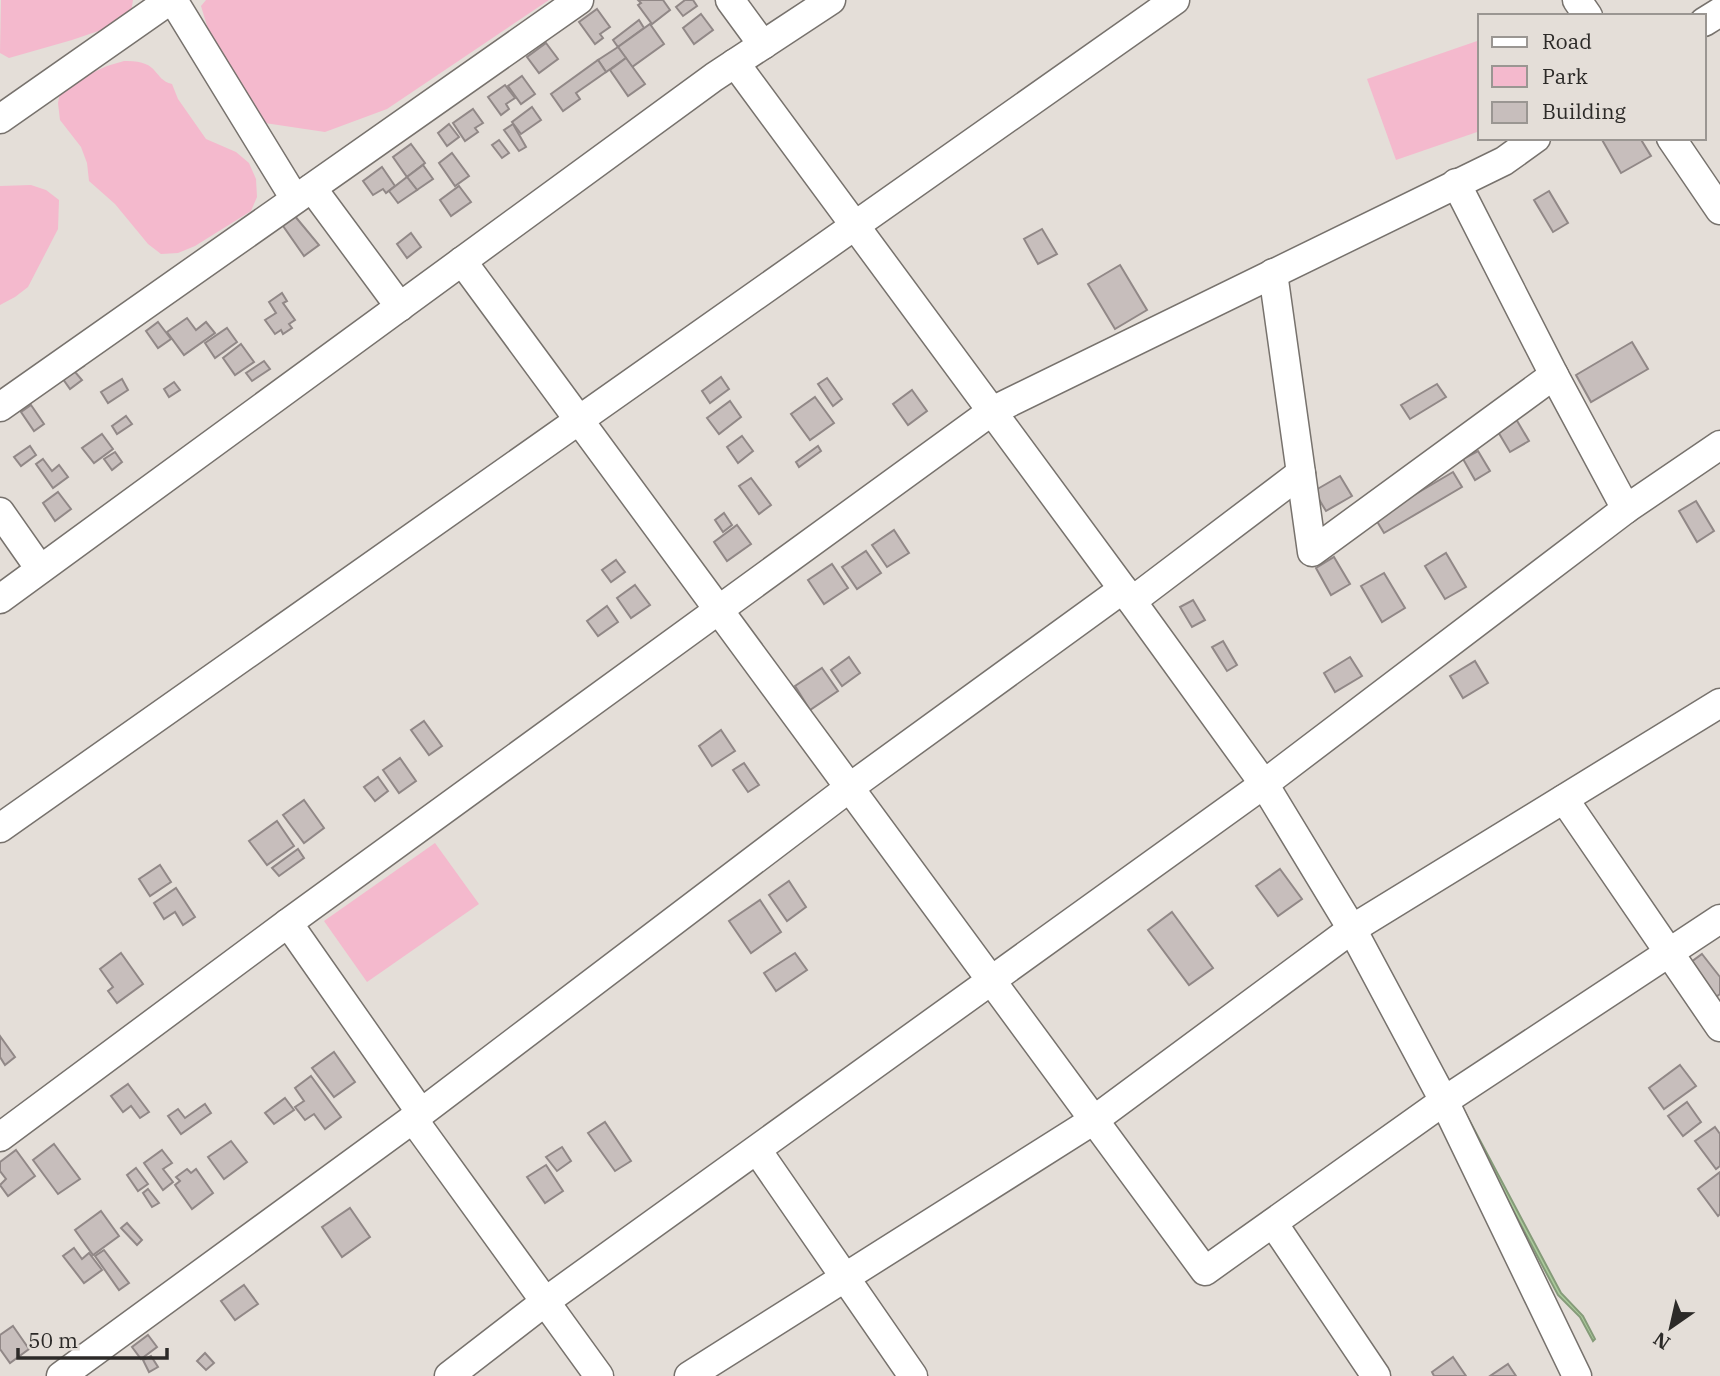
<svg xmlns="http://www.w3.org/2000/svg" width="1720" height="1376" viewBox="0 0 1720 1376" font-family="'IBM Plex Serif',serif">
  <style>
    .green { fill: #f4b9cd }
    .water { fill: #abcb9c; stroke: #859b79; stroke-width: 2 }
    .building { fill: #c7bebc; stroke: #918887; stroke-width: 2 }
    .lines { fill: none; stroke-linecap: round; stroke-linejoin: round }
    .minor-casing { stroke: #77726d; stroke-width: 31 }
    .minor { stroke: #fff; stroke-width: 28 }
  </style>
  <rect width="100%" height="100%" fill="#e4ded8"/>
  <!-- green -->
  <g class="green">
    <path d="M1,0H133L131,12L119,24L72,40L9,58L0,53Z"/>
    <path d="M206,0H549L387,109L325,132L258,122L220,69L201,6Z"/>
    <path d="M1480,40V131L1396,160L1367,79Z"/>
    <path d="M124,61C161,60 152,79 172,84L178,99L206,139L236,152L249,163L256,179L257,197L251,211L195,246L178,253L161,254L148,244L115,204L89,181L87,163L81,147L60,120L58,103L61,87L107,66Z"/>
    <path d="M31,185L46,190L59,200L58,229L28,287L15,297L0,305V186Z"/>
    <path d="M435,843L479,904L367,982L324,921Z"/>
  </g>
  <!-- water -->
  <path class="water" d="M1466,1114L1561,1293L1583,1316L1595,1339L1593,1341L1580,1317L1558,1295L1463,1116Z"/>
  <!-- building -->
  <g class="building">
    <path d="M638,0H663L670,10L652,24L638,5L641,3Z"/>
    <path d="M685,0H693L697,6L683,16L676,7Z"/>
    <path d="M597,9L610,27L600,34L603,38L595,44L579,22Z"/>
    <path d="M701,14L713,30L694,44L683,28Z"/>
    <path d="M639,20L644,28L618,47L613,40Z"/>
    <path d="M650,24L664,44L632,67L618,47Z"/>
    <path d="M546,43L558,59L539,73L527,57Z"/>
    <path d="M618,47L626,58L606,72L598,60Z"/>
    <path d="M626,58L645,84L628,96L610,70Z"/>
    <path d="M598,60L606,72L576,93L580,99L563,111L551,94Z"/>
    <path d="M522,76L535,94L521,104L508,86Z"/>
    <path d="M505,85L515,98L506,104L509,109L501,115L488,97Z"/>
    <path d="M532,107L541,120L521,134L512,122Z"/>
    <path d="M473,109L483,123L475,128L478,132L465,141L453,123Z"/>
    <path d="M449,124L459,137L447,146L438,133Z"/>
    <path d="M513,124L526,147L519,151L504,130Z"/>
    <path d="M1601,138H1640L1651,156L1621,173Z"/>
    <path d="M499,140L509,153L502,158L492,145Z"/>
    <path d="M411,144L425,163L407,177L393,157Z"/>
    <path d="M452,153L469,176L455,186L439,163Z"/>
    <path d="M423,165L433,179L417,190L407,177Z"/>
    <path d="M382,167L395,186L386,193L383,189L373,195L363,181Z"/>
    <path d="M407,177L417,190L398,203L389,191Z"/>
    <path d="M459,186L471,202L451,216L440,200Z"/>
    <path d="M1549,191L1568,223L1553,232L1534,200Z"/>
    <path d="M294,215L319,245L304,256L281,223Z"/>
    <path d="M1042,229L1057,254L1038,264L1024,239Z"/>
    <path d="M411,233L421,247L407,258L397,244Z"/>
    <path d="M1120,265L1147,310L1115,329L1088,284Z"/>
    <path d="M282,293L287,301L283,303L295,320L289,324L292,328L283,334L281,330L275,334L265,320L276,313L269,302Z"/>
    <path d="M187,318L196,330L206,322L215,333L184,355L167,332Z"/>
    <path d="M158,322L171,339L158,348L146,331Z"/>
    <path d="M227,328L237,342L215,358L205,343Z"/>
    <path d="M1632,342L1648,369L1591,402L1576,375Z"/>
    <path d="M241,344L254,362L235,375L223,358Z"/>
    <path d="M78,358L84,366L75,372L82,380L70,389L58,372Z"/>
    <path d="M264,361L270,369L252,381L246,373Z"/>
    <path d="M721,377L729,389L710,403L702,391Z"/>
    <path d="M827,378L842,399L833,406L818,384Z"/>
    <path d="M122,379L128,390L108,403L101,392Z"/>
    <path d="M174,382L180,390L169,397L164,389Z"/>
    <path d="M1437,384L1446,397L1410,419L1401,405Z"/>
    <path d="M912,390L927,411L908,425L893,404Z"/>
    <path d="M815,397L834,423L810,440L791,414Z"/>
    <path d="M730,401L741,417L719,434L707,418Z"/>
    <path d="M31,405L44,424L34,431L21,412Z"/>
    <path d="M126,416L132,424L117,434L112,426Z"/>
    <path d="M1516,419L1529,441L1510,452L1497,430Z"/>
    <path d="M102,434L113,449L94,463L82,448Z"/>
    <path d="M742,436L753,451L738,463L727,447Z"/>
    <path d="M30,446L36,455L21,466L14,457Z"/>
    <path d="M818,446L821,451L799,467L796,462Z"/>
    <path d="M1478,451L1490,471L1475,480L1463,459Z"/>
    <path d="M115,452L122,462L112,470L104,459Z"/>
    <path d="M43,459L52,471L59,465L68,477L53,488L36,464Z"/>
    <path d="M1453,472L1462,487L1384,533L1375,518Z"/>
    <path d="M1340,476L1352,496L1326,511L1314,491Z"/>
    <path d="M751,478L771,505L759,514L739,486Z"/>
    <path d="M58,492L71,509L55,521L43,503Z"/>
    <path d="M1696,501L1714,531L1697,542L1679,511Z"/>
    <path d="M724,513L732,525L723,532L715,520Z"/>
    <path d="M737,525L751,544L727,561L714,542Z"/>
    <path d="M894,530L909,553L887,567L872,545Z"/>
    <path d="M866,551L881,573L857,589L842,567Z"/>
    <path d="M1446,553L1466,587L1445,599L1425,566Z"/>
    <path d="M1334,557L1350,584L1331,595L1316,568Z"/>
    <path d="M616,560L625,572L611,582L602,570Z"/>
    <path d="M832,564L848,588L824,604L808,580Z"/>
    <path d="M1384,573L1405,608L1382,622L1361,586Z"/>
    <path d="M635,585L650,605L631,618L617,598Z"/>
    <path d="M1193,600L1205,620L1192,627L1180,607Z"/>
    <path d="M607,606L618,622L598,636L587,621Z"/>
    <path d="M1223,641L1237,665L1227,671L1212,647Z"/>
    <path d="M849,657L860,673L842,686L831,670Z"/>
    <path d="M1350,657L1362,676L1335,692L1324,673Z"/>
    <path d="M1475,661L1488,683L1463,698L1450,676Z"/>
    <path d="M822,668L838,691L810,710L795,686Z"/>
    <path d="M424,721L442,746L429,755L411,730Z"/>
    <path d="M721,730L735,751L712,766L699,746Z"/>
    <path d="M400,758L416,781L399,793L383,770Z"/>
    <path d="M744,763L759,785L748,792L733,770Z"/>
    <path d="M378,777L388,791L375,801L364,787Z"/>
    <path d="M304,800L324,828L304,843L283,815Z"/>
    <path d="M277,821L294,846L267,865L249,841Z"/>
    <path d="M298,849L304,858L279,876L272,868Z"/>
    <path d="M160,865L171,882L150,896L139,879Z"/>
    <path d="M1280,869L1302,899L1278,916L1256,886Z"/>
    <path d="M789,881L806,907L787,921L769,895Z"/>
    <path d="M176,888L195,917L183,925L175,912L164,919L154,903Z"/>
    <path d="M760,900L781,932L751,953L729,921Z"/>
    <path d="M1172,912L1213,968L1189,985L1148,930Z"/>
    <path d="M121,953L143,984L117,1003L108,991L113,987L100,969Z"/>
    <path d="M795,953L807,970L776,991L764,973Z"/>
    <path d="M1702,954L1720,977V994L1713,999L1687,965Z"/>
    <path d="M0,1036L15,1057L5,1065L0,1057Z"/>
    <path d="M334,1052L355,1082L334,1097L312,1068Z"/>
    <path d="M1680,1065L1696,1086L1664,1109L1649,1088Z"/>
    <path d="M311,1076L341,1117L325,1129L314,1114L305,1120L295,1107L304,1101L295,1088Z"/>
    <path d="M128,1084L149,1112L140,1118L131,1106L123,1112L111,1096Z"/>
    <path d="M285,1098L294,1110L274,1124L265,1113Z"/>
    <path d="M1687,1102L1701,1122L1683,1136L1668,1116Z"/>
    <path d="M205,1104L211,1113L181,1134L168,1116L178,1109L185,1118Z"/>
    <path d="M605,1122L631,1161L615,1171L588,1133Z"/>
    <path d="M1715,1127L1720,1134V1166L1716,1169L1695,1141Z"/>
    <path d="M231,1141L247,1162L224,1179L208,1157Z"/>
    <path d="M54,1144L80,1179L58,1194L33,1160Z"/>
    <path d="M562,1147L571,1161L557,1171L546,1157Z"/>
    <path d="M16,1150L35,1176L8,1196L0,1185L6,1179L0,1171V1162Z"/>
    <path d="M162,1150L172,1163L163,1169L173,1182L163,1190L144,1163Z"/>
    <path d="M546,1165L563,1191L545,1203L527,1177Z"/>
    <path d="M136,1168L148,1184L138,1191L127,1175Z"/>
    <path d="M187,1169L191,1173L196,1169L213,1193L192,1209L175,1185L180,1181L176,1177Z"/>
    <path d="M1720,1172V1214L1718,1216L1698,1189Z"/>
    <path d="M148,1189L159,1203L152,1207L143,1193Z"/>
    <path d="M350,1208L370,1237L342,1257L322,1227Z"/>
    <path d="M101,1211L119,1236L93,1255L75,1230Z"/>
    <path d="M127,1223L142,1240L137,1245L121,1228Z"/>
    <path d="M74,1248L82,1259L89,1253L102,1270L84,1283L63,1256Z"/>
    <path d="M104,1250L129,1283L119,1290L95,1256Z"/>
    <path d="M244,1285L258,1304L235,1320L221,1301Z"/>
    <path d="M13,1326L29,1349L10,1363L0,1349V1335Z"/>
    <path d="M148,1335L157,1347L141,1359L132,1347Z"/>
    <path d="M205,1353L214,1363L206,1370L197,1361Z"/>
    <path d="M151,1356L158,1367L149,1372L143,1360Z"/>
    <path d="M1453,1357L1466,1376H1434L1432,1372Z"/>
    <path d="M1508,1364L1516,1376H1490Z"/>
  </g>
  <g class="lines">
    <!-- minor casing -->
    <g class="minor-casing">
      <g id="minor">
        <path d="M173,0L295,199"/>
        <path d="M730,0L763,45"/>
        <path d="M1577,0L1588,16"/>
        <path d="M1704,22L1720,12"/>
        <path d="M735,63L1123,589L1264,784L1352,929L1444,1101L1577,1376"/>
        <path d="M0,119L170,0"/>
        <path d="M1671,138L1720,210"/>
        <path d="M1456,183L1554,375L1626,509"/>
        <path d="M312,188L400,307"/>
        <path d="M462,261L1205,1271L1444,1101L1720,919"/>
        <path d="M1273,273L1312,552L1554,375"/>
        <path d="M0,407L579,0"/>
        <path d="M0,512L40,569"/>
        <path d="M0,599L714,77L831,0"/>
        <path d="M1132,601L1301,473"/>
        <path d="M1564,799L1720,1027"/>
        <path d="M0,828L1175,0"/>
        <path d="M288,923L421,1113"/>
        <path d="M413,1119L599,1376"/>
        <path d="M0,1137L288,923L992,411L1504,161L1536,138"/>
        <path d="M757,1150L913,1376"/>
        <path d="M1273,1223L1376,1376"/>
        <path d="M61,1376L421,1113L849,788L1123,589"/>
        <path d="M449,1376L546,1301L1264,784L1626,509L1720,445"/>
        <path d="M689,1376L1094,1120L1352,929L1720,703"/>
      </g>
    </g>
    <!-- minor -->
    <use href="#minor" class="minor"/>
  </g>
  <!-- legend -->
  <rect x="1478" y="14" width="228" height="126" fill="#e4ded8" stroke="#9a9692" stroke-width="2"/>
  <rect x="1492" y="37" width="35" height="10" fill="#ffffff" stroke="#9a9692" stroke-width="2"/>
  <text x="1542" y="49" font-size="21" fill="#2c2a28">Road</text>
  <rect x="1492" y="66" width="35" height="21" fill="#f4b9cd" stroke="#9a9692" stroke-width="2"/>
  <text x="1542" y="84" font-size="21" fill="#2c2a28">Park</text>
  <rect x="1492" y="102" width="35" height="21" fill="#c7bebc" stroke="#9a9692" stroke-width="2"/>
  <text x="1542" y="119" font-size="21" fill="#2c2a28">Building</text>
  <!-- north arrow -->
  <g transform="translate(1671 1327) rotate(214)" stroke="#e4ded8" stroke-width="5" paint-order="stroke">
  <path d="M0-5L12 26L0 18L-12 26Z" fill="#2c2a28"/>
  <text y="-10" font-size="19" font-weight="bold" text-anchor="middle" fill="#2c2a28">N</text>
  </g>
  <!-- scale -->
  <path d="M18 1348v10h149v-10" fill="none" stroke="#2c2a28" stroke-width="3.5"/>
  <text x="28" y="1348" font-size="21" fill="#2c2a28" stroke="#e4ded8" stroke-width="5" paint-order="stroke">50 m</text>
</svg>
